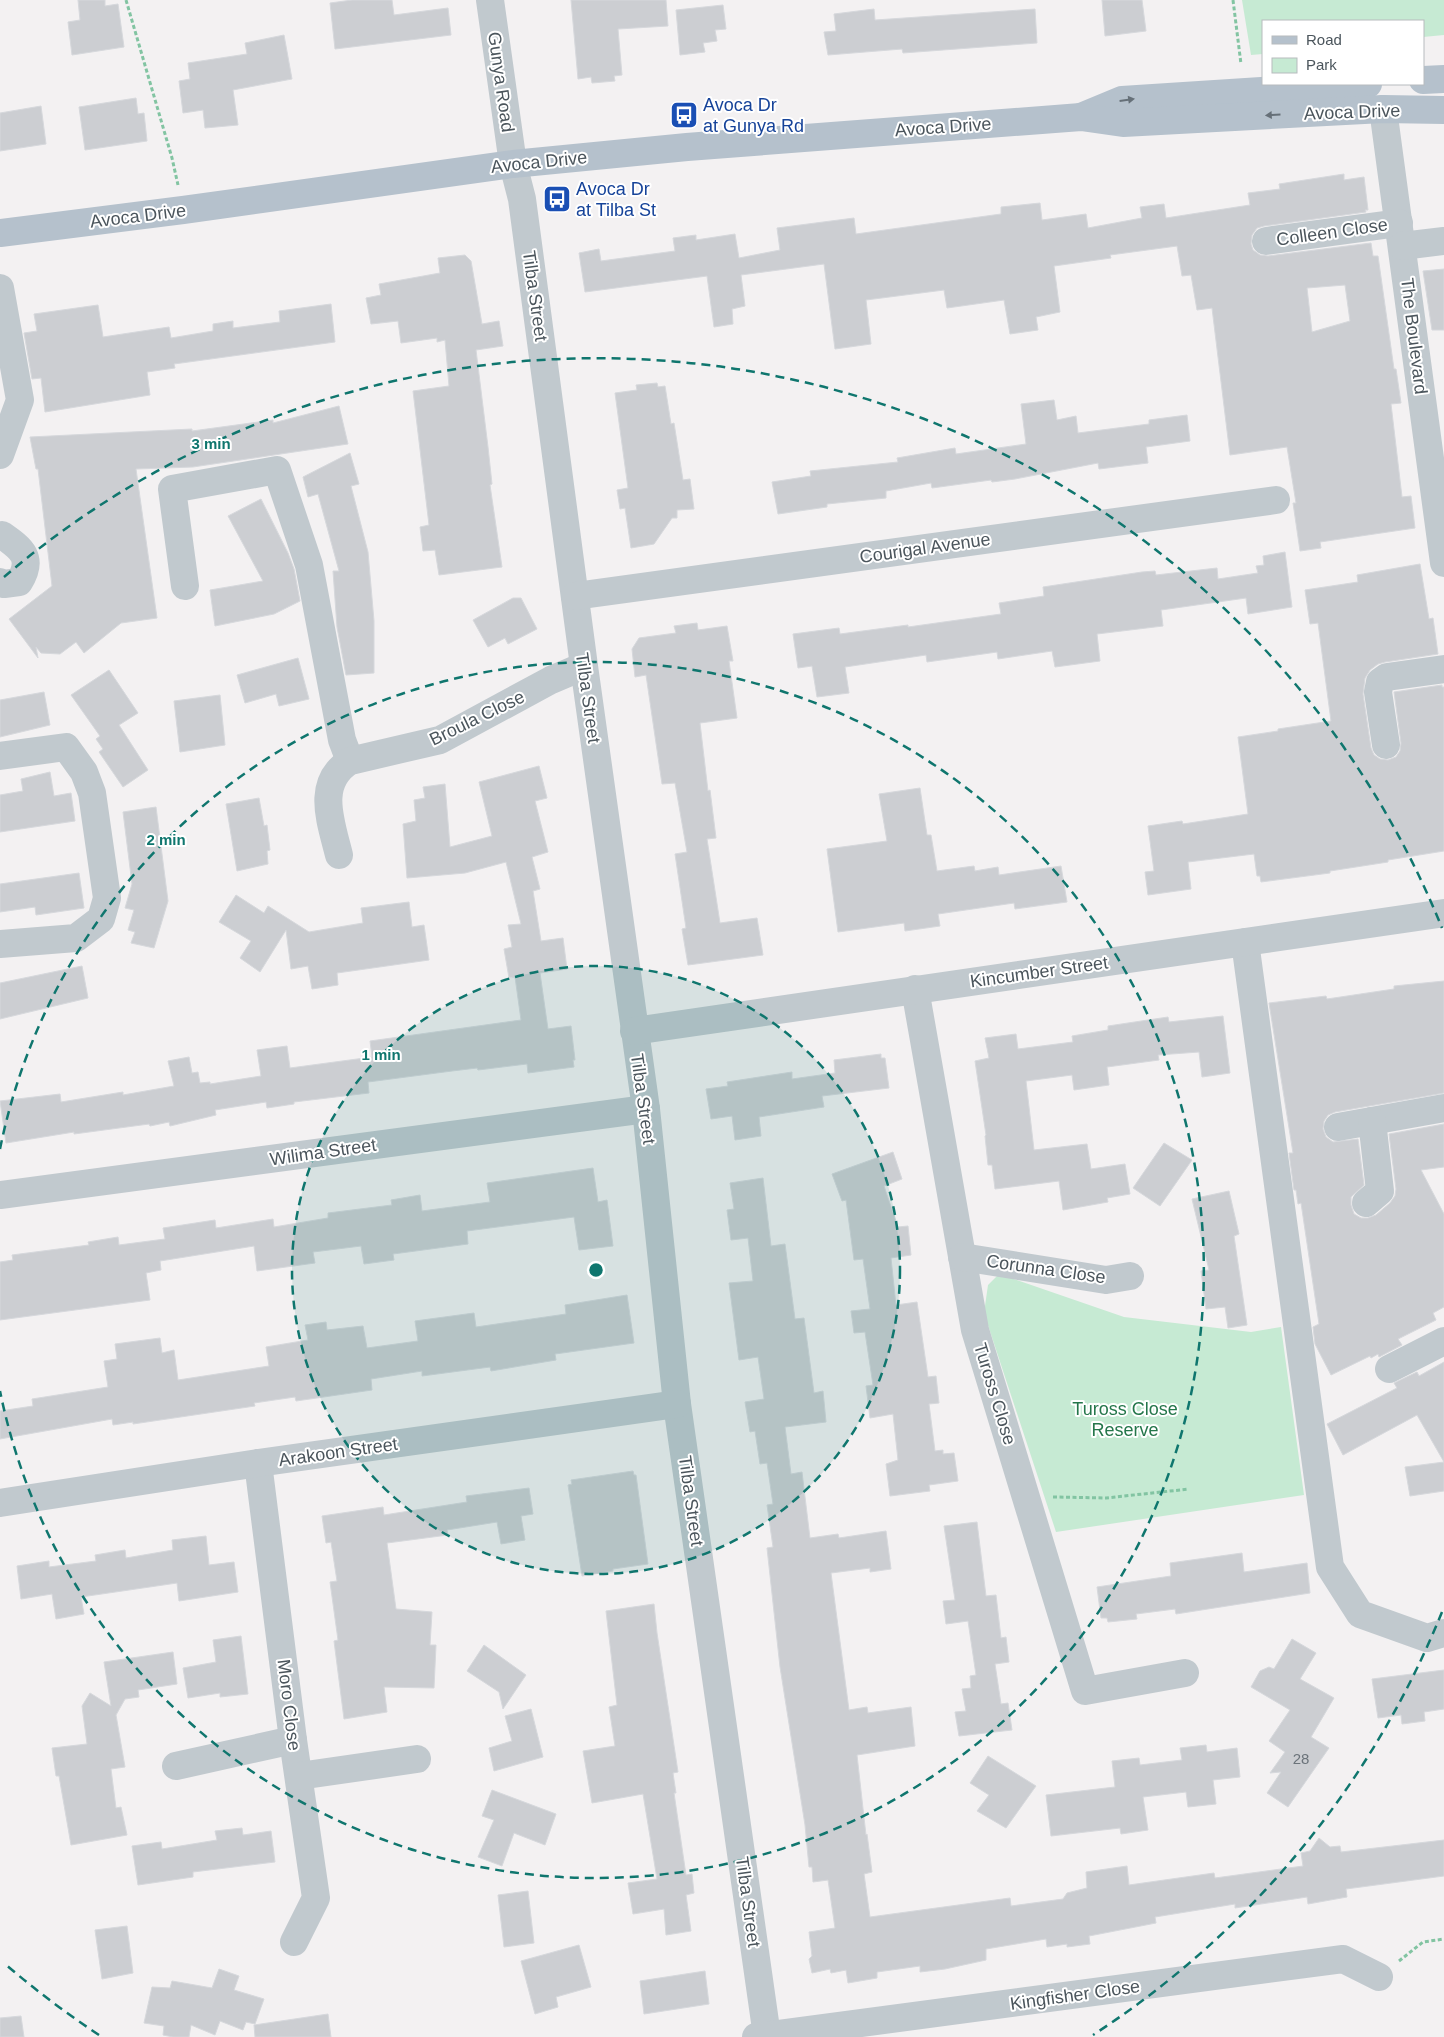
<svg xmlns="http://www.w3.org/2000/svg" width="1444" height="2037" viewBox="0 0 1444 2037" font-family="Arial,sans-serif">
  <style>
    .green { fill: #c6ead3 }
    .building { fill: #ccced2; stroke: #d6d8dc; fill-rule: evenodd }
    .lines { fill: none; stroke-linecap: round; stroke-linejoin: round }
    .path { stroke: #82c4a2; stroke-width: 3; stroke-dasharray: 4 2.5; stroke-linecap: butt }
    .minor { stroke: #c1c9ce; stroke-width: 28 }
    .major { stroke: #b5c1cc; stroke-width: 28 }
    .oneway { fill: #667078 }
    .ring { fill: none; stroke: #0f766e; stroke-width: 2.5; stroke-dasharray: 9 6 }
    .labels { text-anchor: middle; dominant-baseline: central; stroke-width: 4; stroke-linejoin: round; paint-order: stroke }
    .number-label { font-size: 15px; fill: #6b737a }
    .street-label { font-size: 18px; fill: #4b555c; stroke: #fff }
    .transit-label { font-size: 18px; fill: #164399; stroke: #fff; text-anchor: start }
    .park-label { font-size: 18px; fill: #24764a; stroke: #fff }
    .centre { fill: #0f766e; stroke: #fff; stroke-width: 2.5 }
    .ring-label { font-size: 15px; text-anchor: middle; font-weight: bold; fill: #0f766e; stroke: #fff; stroke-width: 4; stroke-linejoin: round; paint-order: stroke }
  </style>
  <rect width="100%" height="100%" fill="#f3f1f2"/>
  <!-- green -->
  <g class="green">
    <path d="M1242,0H1444V35L1423,37V21H1263V54L1251,55Z"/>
    <path d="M999,1274L1124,1317L1251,1332L1281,1327L1304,1495L1056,1532L984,1313L988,1285Z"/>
  </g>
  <!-- building -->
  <g class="building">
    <path d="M78,0H105V6L118,4L124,47L72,55L68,22L80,20Z"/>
    <path d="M352,0H392L394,15L448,8L451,35L335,49L330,3Z"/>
    <path d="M571,0H666L668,26L618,29L622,75L614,76L615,81L592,83L591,77L578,79Z"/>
    <path d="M1102,0H1142L1146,31L1105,36Z"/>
    <path d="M723,5L726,29L715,30L717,41L703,43L705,52L680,55L676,10Z"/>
    <path d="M874,9L875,20L1035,9L1037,43L903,53L902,49L828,55L824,32L836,31L834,14Z"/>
    <path d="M284,35L292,79L233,90L238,125L205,128L203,110L183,113L179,81L190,79L188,63L247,54L245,43Z"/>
    <path d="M136,98L138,114L144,113L147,141L85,150L79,107Z"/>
    <path d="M41,106L46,144L0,151V113Z"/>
    <path d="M1344,174V180L1364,177L1368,210H1365L1366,212L1264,226L1257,228L1252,235L1251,244L1253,250L1260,255L1268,256L1371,243L1373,256H1378L1394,369H1396L1401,403L1391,404L1402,497L1411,496L1415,528L1320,542L1321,548L1300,551L1293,503H1296L1287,447L1230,455L1212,308L1197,310L1191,275L1182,276L1177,246L1110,255L1111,258L1054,266L1060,312L1036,317L1038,330L1010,334L1004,300L947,308L944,290L866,300L871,344L835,349L824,264L741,275L745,306L732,309L733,324L714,327L707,276L585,292L579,253L599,249L601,261L675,251L673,238L696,235V240L735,234L739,258L780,250L777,228L854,218L856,234L1001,214V207L1040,203L1042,220L1086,214L1088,228L1142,218L1140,207L1164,204L1166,218L1250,205L1248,193L1280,189L1279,184ZM1345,285L1350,321L1312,332L1307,288Z"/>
    <path d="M465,255L471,261L482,324L499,321L503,346L476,350L488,447L492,484L490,485L502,567L439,575L435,550L423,551L420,527L429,525L413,391L449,386L445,340L437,342V338L401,343L398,321L371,324L366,298L381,295L379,284L440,273L438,258Z"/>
    <path d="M1444,269V330H1432L1423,271Z"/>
    <path d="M331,304L335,342L174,364L175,368L147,372L150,395L45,412L41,378L32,379L24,333L37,331L34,314L98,305L103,337L169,327L171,338L213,331V324L233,321V328L280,322L279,311Z"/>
    <path d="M657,383L658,387L665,386L671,424L674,423L683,480L690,479L694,509L677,510V518H672L654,544L631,548L625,508L620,509L617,490L628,488L615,393L637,390L636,385Z"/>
    <path d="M1054,400L1057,420L1076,416L1078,433L1149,424V420L1187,415L1190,441L1146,447L1148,463L1099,469L1098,463L1015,479L992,482L991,480L932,488L931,483L886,491V498L827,504V507L778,514L772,482L811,476L810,471L898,462L897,458L955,448L956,454L1026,444L1021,404Z"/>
    <path d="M339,406L348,444L193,467L136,469L157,618L121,623L84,653L76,642L60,654L41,653L36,647L38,658L9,619L52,586L38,469H36L30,437L192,429V431L273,420V423Z"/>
    <path d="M350,453L359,484L351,486L368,552L374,621V673L346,675L337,627L333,571H339L318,494L308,497L303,477Z"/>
    <path d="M261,499L288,553L294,569L300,601L274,614L215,626L210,590L263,581L228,516Z"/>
    <path d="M1285,552L1292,607L1248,614L1246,598L1161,610L1163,626L1097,634L1100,661L1055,667L1052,651L998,659L997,652L927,662L926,655L845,667L849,693L817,697L812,666L798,668L793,634L839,628L840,634L908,625V627L1001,614L999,603L1044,596L1043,587L1142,572L1155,571L1156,575L1217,568L1218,579L1258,573L1256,566L1264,565L1263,556Z"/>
    <path d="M1420,564L1429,619L1433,618L1438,654L1385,662L1378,664L1370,670L1365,678L1363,694L1371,748L1374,755L1380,759L1388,760L1396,757L1400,751L1401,743L1394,692L1442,685V687H1444V851L1388,860V862L1330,871V873L1261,882L1260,876H1257L1254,854L1188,862L1191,889L1148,895L1145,872L1154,871L1148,826L1182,821L1183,824L1248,814L1238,737L1278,731V729L1331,721L1318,623L1310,624L1305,590L1358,582L1357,575Z"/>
    <path d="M513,598H521L537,629L508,644L505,638L488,647L473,620Z"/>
    <path d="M697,623L698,630L727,626L733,661H729L737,718L700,723L708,791L710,790L716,838L707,839L720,923L757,918L763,955L688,965L682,929L686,928L675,854L687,852L675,783L662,784L646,675L635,677L632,649L639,638L676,633L674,626Z"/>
    <path d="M298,658L309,699L279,706L276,694L245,703L237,675Z"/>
    <path d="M109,670L138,713L119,725L148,770L123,787L99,752L103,749L96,739L100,736L71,695Z"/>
    <path d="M44,692L50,725L0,737V700Z"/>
    <path d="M220,695L225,745L180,752L174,701Z"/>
    <path d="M539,766L547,798L535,801L548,852L532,857L540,889L533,891L541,941L563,938L567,969L540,973L548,1029L571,1026L575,1060H573L574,1067L528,1073L527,1064L478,1070L477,1068L452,1071L368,1082L369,1093L294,1102V1104L267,1108L266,1102L215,1110L216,1115L170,1126L169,1122L150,1126L149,1124L74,1134V1132L6,1143L0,1101L60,1094L61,1102L123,1092V1095L174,1086L168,1061L189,1057L192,1073L198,1072L200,1083L210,1082V1084L261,1076L257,1050L287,1046L290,1068L372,1057L370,1041L521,1020L515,977L509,978L504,949L512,947L508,925L521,924L506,862L465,873L407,878L403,824L416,821L414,800L425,798L423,787L445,784L450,847L492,836L479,782Z"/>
    <path d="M50,772L54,796L71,793L75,821L0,832V795L23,791L21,779Z"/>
    <path d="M920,788L927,835H931L937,871L974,866L975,871L998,867L999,875L1061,866L1067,902L1015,909L1014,903L938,914L940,926L905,931L904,923L838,932L827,849L887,841L879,794Z"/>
    <path d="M259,798L264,826L267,825L270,850L267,851L268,864L237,871L226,804Z"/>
    <path d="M156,807L168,901L154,948L131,943L135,932L128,930L134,910L125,908L132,884L123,812Z"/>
    <path d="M79,873L84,908L36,915L35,907L0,912V884Z"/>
    <path d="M236,895L264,913L268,906L309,932L363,923L361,908L409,902L412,927L424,925L429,960L337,973L338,985L312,989L308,966L291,969L286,930L260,972L240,958L251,941L219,922Z"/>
    <path d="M82,966L88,998L0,1019V983Z"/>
    <path d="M1444,981V1093L1335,1112L1328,1115L1324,1121L1323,1129L1326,1137L1333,1142L1358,1139L1364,1185L1351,1197V1205L1354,1214L1361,1218H1368L1376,1215L1390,1203L1395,1196L1396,1189L1389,1134L1444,1124V1167L1421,1170L1444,1214V1307L1433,1313L1436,1320L1398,1339L1402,1345L1379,1357L1378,1354L1371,1358L1370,1356L1331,1375L1315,1344L1313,1327L1319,1324L1301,1203L1298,1204L1296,1190H1294L1289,1153H1293L1269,1003L1326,996L1327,999L1394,989V986Z"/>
    <path d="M1223,1016L1230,1073L1202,1077L1199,1052L1158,1055L1159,1060L1107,1067L1109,1085L1074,1090L1072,1075L1026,1081L1034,1150L1087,1144L1091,1169L1125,1164L1130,1194L1107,1198L1108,1202L1063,1210L1059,1181L995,1189L992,1165H988L985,1136L986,1135L975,1061L989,1058L985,1038L1016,1034L1018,1049L1073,1042L1072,1036L1108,1030V1026L1168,1017L1169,1022Z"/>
    <path d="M881,1054V1058H885L889,1088L822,1096L824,1107L759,1117L761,1136L735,1140L732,1116L711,1119L706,1089L728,1086L727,1082L792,1072V1079L835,1073L834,1060Z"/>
    <path d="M1164,1143L1192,1160L1160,1206L1133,1188Z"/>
    <path d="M893,1152L902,1179L884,1186L898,1227L908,1226L911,1255L891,1258L896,1305L917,1302L928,1377L936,1376L939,1403L929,1404L935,1451L943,1450V1454L954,1453L958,1481L929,1485L930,1491L890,1496L886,1464L898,1460L893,1414L870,1418L866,1386L873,1385L865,1332L854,1333L851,1311L870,1309L863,1259L854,1260L846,1200L842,1201L832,1174Z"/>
    <path d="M593,1168L598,1202L607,1200L613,1246L579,1250L574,1217L467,1231L468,1244L393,1254L394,1260L364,1264L361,1246L313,1252L315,1263L257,1271L254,1246L160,1261L161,1270L146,1273L150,1300L0,1320V1262L13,1260L12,1255L89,1245L88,1242L118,1237L119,1245L165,1239L163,1228L215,1220L216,1228L273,1219L274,1227L328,1218V1213L392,1205L391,1200L420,1195L422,1211L490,1202L487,1183Z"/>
    <path d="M763,1178L771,1246L785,1244L795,1319L804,1318L814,1393L823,1391L826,1422L785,1427L791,1474L802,1472L810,1538L838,1534L839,1538L886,1531L891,1569L870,1572V1568L831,1573L849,1710L867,1707L868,1713L911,1707L915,1746L857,1755L866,1835L867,1834L872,1872L864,1874L870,1917L1010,1898L1011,1906L1063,1899L1067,1893L1087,1888L1086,1872L1127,1866L1129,1885L1214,1873L1215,1878L1303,1866L1301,1853L1310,1851L1319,1838L1330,1847L1340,1846L1341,1852L1444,1840V1876L1346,1889L1347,1897L1308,1904L1307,1897L1235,1908V1904L1155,1917L1156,1923L1089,1936L1090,1944L1067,1947V1944L1047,1947L1046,1939L986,1949V1960L945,1969L920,1972V1966L877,1972V1978L848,1983L846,1970L831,1973L830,1969L812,1973L809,1959L812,1956L809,1932L835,1928L828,1880L813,1882L812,1867H809L805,1825L780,1667L767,1548L773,1547L767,1505L773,1504L767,1463L760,1464L755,1431L750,1432L745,1402L764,1399L758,1357L739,1360L729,1283L753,1281L748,1238L731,1240L727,1210L734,1209L730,1183Z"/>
    <path d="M1229,1191L1239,1234L1234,1236L1247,1325L1228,1328L1225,1307L1206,1309L1201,1271L1209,1270L1192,1199Z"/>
    <path d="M627,1295L634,1343L555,1354L556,1360L491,1371L490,1367L422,1376V1371L371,1379L372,1390L296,1401L295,1397L254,1403L255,1406L133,1424V1422L113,1425L112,1419L0,1439V1411L33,1406L32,1399L108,1387L104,1361L117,1359L115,1344L160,1338L162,1353L174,1350L178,1380L269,1366L266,1347L308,1340L305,1325L326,1322L327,1330L363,1326L367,1348L418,1341L415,1321L474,1313L476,1327L566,1314L565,1305Z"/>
    <path d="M1444,1362V1491L1410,1496L1405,1467L1444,1462L1417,1415L1343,1455L1327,1424L1397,1388L1394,1383L1417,1372L1419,1376Z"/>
    <path d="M633,1471L634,1475H636L648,1564L613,1569V1571L582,1576L568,1485L572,1484L571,1480Z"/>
    <path d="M529,1488L533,1514L521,1516L525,1540L501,1544L497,1522L447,1530L448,1535L387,1543L396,1609L432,1612L430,1645H436L434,1688L384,1687L387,1712L344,1719L334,1641L338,1640L330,1582L337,1581L331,1542L326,1543L322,1516L383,1507L384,1515L467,1502L466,1496Z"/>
    <path d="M977,1522L986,1596L996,1595L1001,1638L1006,1637L1009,1662L995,1664L1001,1704L1008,1703L1012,1730L959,1736L955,1712L966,1711L962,1689L971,1688L970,1676L976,1675L968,1621L946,1624L943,1601L955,1600L944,1526Z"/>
    <path d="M206,1536L209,1565L234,1562L238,1592L179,1601L177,1583L81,1597L84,1614L56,1619L52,1594L21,1599L17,1566L49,1561V1567L96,1561L95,1555L125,1550L126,1558L173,1550L172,1540Z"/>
    <path d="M1242,1553L1244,1572L1307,1563L1310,1593L1176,1614L1175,1609L1136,1614L1137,1619L1108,1622L1107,1618H1101L1097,1587L1171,1576L1170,1563Z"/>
    <path d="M654,1604L657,1633L678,1772L673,1773L676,1793H674L686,1875L692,1874L694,1893L686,1895L691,1931L666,1935L664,1909L633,1914L628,1883L657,1879L643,1794L592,1803L583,1751L615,1746L609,1707L617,1705L606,1611Z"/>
    <path d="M241,1636L248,1694L220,1697V1693L188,1698L183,1668L216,1662L213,1640Z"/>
    <path d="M1292,1639L1316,1653L1300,1679L1334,1698L1311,1737L1329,1748L1288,1807L1267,1793L1281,1772L1270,1773L1285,1752L1269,1741L1290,1710L1251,1687L1260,1671L1269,1667L1274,1669Z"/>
    <path d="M484,1645L526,1675L503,1709L499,1692L467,1671Z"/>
    <path d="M173,1652L177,1684L138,1690L139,1697L125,1699L116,1715L125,1767L111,1769L116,1808L121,1807L127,1835L71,1845L59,1776H56L52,1748L87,1744L82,1706L90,1693L111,1706L104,1662Z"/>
    <path d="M1444,1670V1709L1424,1712L1425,1721L1402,1724L1401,1715L1378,1718L1372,1679Z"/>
    <path d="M531,1709L543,1757L494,1771L489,1748L512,1741L505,1716Z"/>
    <path d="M1206,1745L1207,1752L1237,1748L1240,1777L1213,1780L1216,1804L1188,1807L1186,1792L1143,1797L1148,1830L1121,1834L1120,1828L1051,1836L1046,1795L1115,1787L1112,1761L1139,1758L1140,1765L1182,1760L1180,1748Z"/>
    <path d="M988,1756L1036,1786L1006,1828L977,1811L989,1795L970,1783Z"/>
    <path d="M492,1790L556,1814L545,1845L514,1833L502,1866L478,1857L494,1820L482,1816Z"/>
    <path d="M242,1828L243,1835L271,1831L275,1862L193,1872V1877L138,1885L132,1846L161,1842L162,1849L217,1840L215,1831Z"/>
    <path d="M528,1891L534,1943L504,1947L498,1895Z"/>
    <path d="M127,1926L133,1973L102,1979L95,1930Z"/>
    <path d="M579,1945L591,1987L556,1997L558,2007L535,2014L521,1961Z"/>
    <path d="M219,1969L239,1976L234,1990L264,1999L255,2024L246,2022L243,2030L220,2021L215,2035L191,2025L189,2037H173L163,2035L164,2026L144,2023L152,1987L170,1988L172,1981L212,1988Z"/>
    <path d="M705,1971L709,2004L644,2014L640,1981Z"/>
    <path d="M328,2014L331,2037H255L254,2025Z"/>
    <path d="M21,2016L24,2037H0V2018Z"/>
  </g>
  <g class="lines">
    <!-- path -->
    <g class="path">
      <path d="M126,0L172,158L178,185"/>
      <path d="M1233,0L1241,64"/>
      <path d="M1053,1497L1106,1498L1189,1489"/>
      <path d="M1399,1961L1423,1942L1444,1939"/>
    </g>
    <!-- minor -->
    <g class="minor">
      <path d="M490,0L513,164L522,199L584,666L646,1109L677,1404L767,2036"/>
      <path d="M1383,109L1444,563"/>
      <path d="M1266,241L1399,223"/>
      <path d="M1402,246L1444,241"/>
      <path d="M0,288L20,400L0,455"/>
      <path d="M0,582L4,584L19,582C34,558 22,549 2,535"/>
      <path d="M185,586L172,489L277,470L309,565L342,740L350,761"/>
      <path d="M575,596L1276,500"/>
      <path d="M1386,745L1378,692L1380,682L1387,677L1444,669"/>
      <path d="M0,756L66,747L84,772L92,793L107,898L101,919L76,938L0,944"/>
      <path d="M339,855C331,822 315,783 350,761L440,740L551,680L584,666"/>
      <path d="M1245,942L1330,1567L1360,1614L1427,1638L1444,1633"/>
      <path d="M915,989L975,1330L1085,1691L1185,1673"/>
      <path d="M634,1031L1444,913"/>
      <path d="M1338,1127L1444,1108"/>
      <path d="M0,1195L646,1109"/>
      <path d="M1366,1203L1380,1191L1372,1121"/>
      <path d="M962,1257L1106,1280L1130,1276"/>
      <path d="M1389,1369L1444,1341"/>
      <path d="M258,1463L293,1740L316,1898L294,1942"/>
      <path d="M0,1503L258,1463L677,1404"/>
      <path d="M176,1766L293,1740"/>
      <path d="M299,1776L417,1759"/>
      <path d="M756,2037L1343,1959L1379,1977"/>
    </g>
    <!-- major -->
    <g class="major">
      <path d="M1423,80L1444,79"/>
      <path d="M1081,117L1122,100L1368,84"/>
      <path d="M0,233L183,210L513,164L687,147L1081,117L1123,123L1383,109L1444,110"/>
    </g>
  </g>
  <!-- one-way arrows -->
  <defs><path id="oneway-solid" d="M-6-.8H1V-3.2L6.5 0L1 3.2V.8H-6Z" transform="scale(1.25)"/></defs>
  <g class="oneway">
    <use href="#oneway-solid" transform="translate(1127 100) rotate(-8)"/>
    <use href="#oneway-solid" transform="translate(1273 115) rotate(177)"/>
  </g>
  <!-- distance rings -->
  <circle cx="596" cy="1270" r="304" fill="#0f766e" fill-opacity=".12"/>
  <g class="ring">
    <circle cx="596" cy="1270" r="304"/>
    <path d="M0 1149A608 608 0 1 1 0 1391"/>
    <path d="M1442 1612A912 912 0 0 1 1093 2035M99 2035A912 912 0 0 1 4 1963M4 577A912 912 0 0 1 1442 928"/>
  </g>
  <!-- icons -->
  <defs>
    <g id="bus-square" transform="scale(1.4375)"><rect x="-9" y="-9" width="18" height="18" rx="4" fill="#1a4fb4" stroke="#fff"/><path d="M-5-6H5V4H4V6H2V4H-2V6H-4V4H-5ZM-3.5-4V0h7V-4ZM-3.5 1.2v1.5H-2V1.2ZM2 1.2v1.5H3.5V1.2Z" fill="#fff"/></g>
  </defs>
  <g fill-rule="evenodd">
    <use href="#bus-square" x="684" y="115"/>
    <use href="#bus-square" x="557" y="199"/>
  </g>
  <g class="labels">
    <!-- number labels -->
    <g class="number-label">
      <text x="1301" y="1758">28</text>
    </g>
    <!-- street labels -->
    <g class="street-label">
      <text transform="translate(501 82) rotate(82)">Gunya Road</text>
      <text transform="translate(1352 112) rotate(-2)">Avoca Drive</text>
      <text transform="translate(943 127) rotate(-4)">Avoca Drive</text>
      <text transform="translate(539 162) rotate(-6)">Avoca Drive</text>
      <text transform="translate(138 216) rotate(-7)">Avoca Drive</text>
      <text transform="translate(1332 232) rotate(-8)">Colleen Close</text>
      <text transform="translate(535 296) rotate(82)">Tilba Street</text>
      <text transform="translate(1414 336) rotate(83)">The Boulevard</text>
      <text transform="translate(925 548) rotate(-8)">Courigal Avenue</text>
      <text transform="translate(588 698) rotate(82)">Tilba Street</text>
      <text transform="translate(477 718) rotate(-26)">Broula Close</text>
      <text transform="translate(1039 972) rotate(-8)">Kincumber Street</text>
      <text transform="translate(643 1099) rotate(82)">Tilba Street</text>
      <text transform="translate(323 1152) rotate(-8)">Wilima Street</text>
      <text transform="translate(1046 1269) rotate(8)">Corunna Close</text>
      <text transform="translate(995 1394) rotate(73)">Tuross Close</text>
      <text transform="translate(338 1452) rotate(-8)">Arakoon Street</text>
      <text transform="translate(691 1501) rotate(82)">Tilba Street</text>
      <text transform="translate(289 1705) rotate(83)">Moro Close</text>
      <text transform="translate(748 1902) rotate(82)">Tilba Street</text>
      <text transform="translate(1075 1995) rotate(-8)">Kingfisher Close</text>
    </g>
    <!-- transit labels -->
    <g class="transit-label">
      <text x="703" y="105">Avoca Dr<tspan x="703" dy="21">at Gunya Rd</tspan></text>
      <text x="576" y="189">Avoca Dr<tspan x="576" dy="21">at Tilba St</tspan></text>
    </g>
    <!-- park labels -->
    <g class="park-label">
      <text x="1125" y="1409">Tuross Close<tspan x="1125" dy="21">Reserve</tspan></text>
    </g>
  </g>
  <circle cx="596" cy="1270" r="8" class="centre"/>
  <g class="ring-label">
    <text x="211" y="449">3 min</text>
    <text x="166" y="845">2 min</text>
    <text x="381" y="1060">1 min</text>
  </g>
  <!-- legend -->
  <rect x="1262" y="20" width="162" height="65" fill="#ffffff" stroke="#b7bbbe"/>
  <rect x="1272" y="36" width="25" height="8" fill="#b5c1cc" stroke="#b7bbbe"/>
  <text x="1306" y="45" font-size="15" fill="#4b555c">Road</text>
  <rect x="1272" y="58" width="25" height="15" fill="#c6ead3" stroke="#b7bbbe"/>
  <text x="1306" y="70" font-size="15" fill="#4b555c">Park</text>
</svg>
